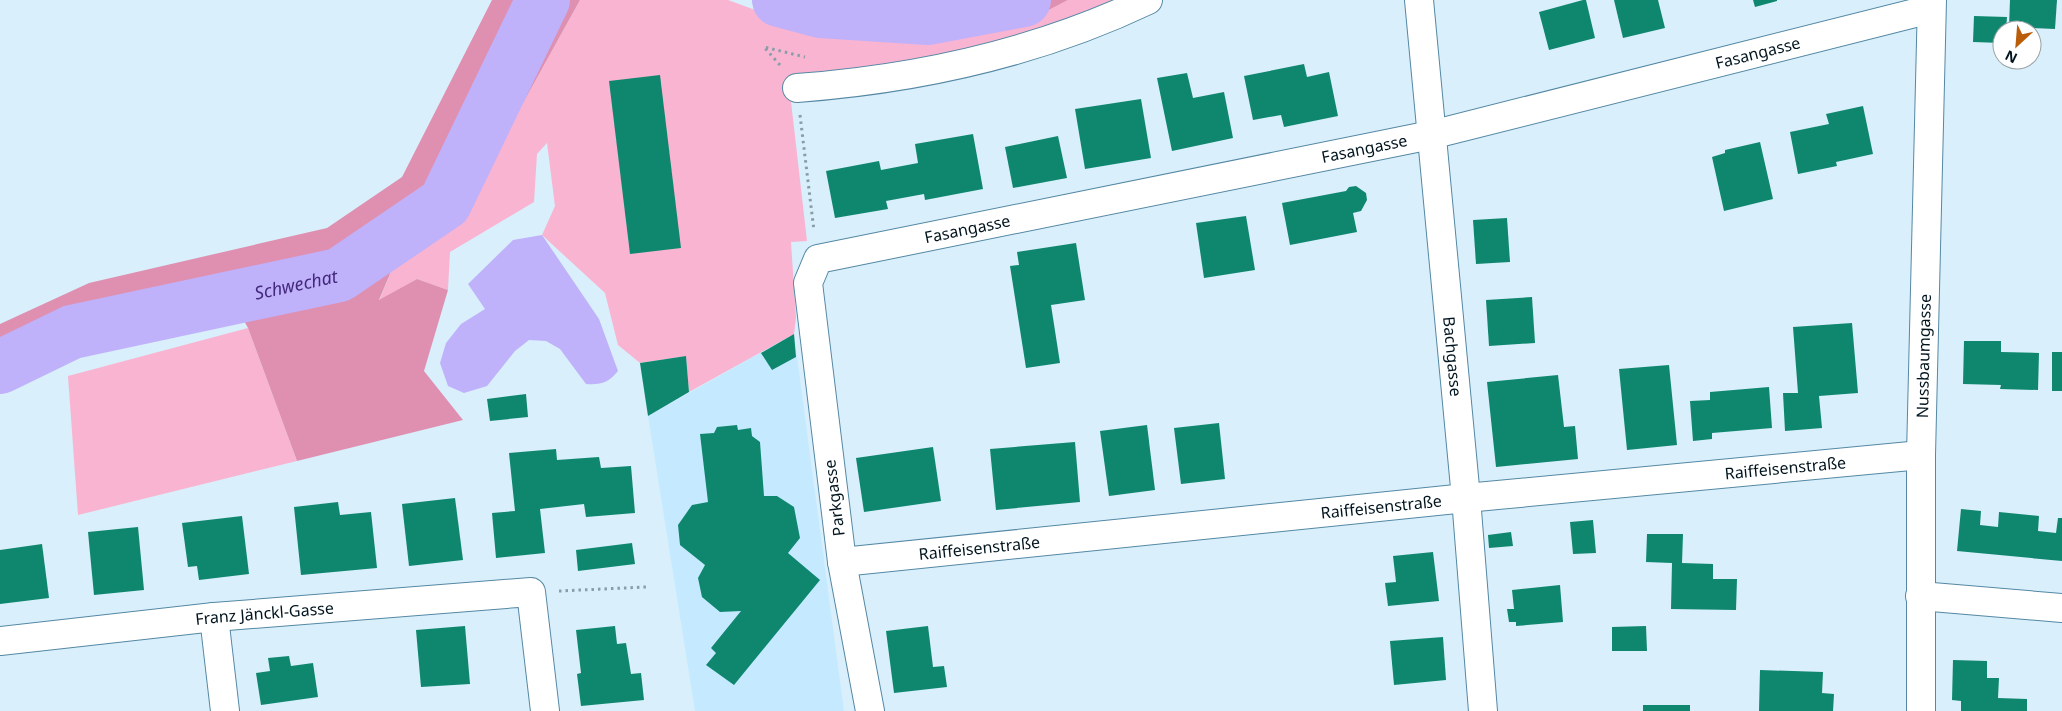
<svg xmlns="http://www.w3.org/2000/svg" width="2062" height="711" viewBox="0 0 2062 711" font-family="'Noto Sans',sans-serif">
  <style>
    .built { fill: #c5eaff }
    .green { fill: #f9b4d1 }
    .forest { fill: #df90b1 }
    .water { fill: #c0b1fb }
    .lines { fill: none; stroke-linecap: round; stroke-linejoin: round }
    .river { stroke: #c0b1fb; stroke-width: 54 }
    .building { fill: #0f876e }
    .minor-casing { stroke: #5488a4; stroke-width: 30 }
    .path { stroke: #889da8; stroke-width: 3; stroke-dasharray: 2.5 4; stroke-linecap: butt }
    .minor { stroke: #fff; stroke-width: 28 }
    .labels { text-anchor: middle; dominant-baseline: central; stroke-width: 4.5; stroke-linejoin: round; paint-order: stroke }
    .street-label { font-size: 16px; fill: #01141e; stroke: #fff }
    .water-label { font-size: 18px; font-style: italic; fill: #42287b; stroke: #fff }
  </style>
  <rect width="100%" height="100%" fill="#d9effb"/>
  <!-- built -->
  <path class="built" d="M794,334L844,711H695L648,416Z"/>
  <!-- green -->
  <g class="green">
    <path d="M580,0H728L790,23L898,30L913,44L1018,26L1068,0H1122L1025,42L789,84L807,241L791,242L796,317L794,334L689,392L686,356L640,363L618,345L605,293L542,235L555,206L547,143L537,154L534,202L450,252L448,290L417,279L379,301L395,262L464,210Z"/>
    <path d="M248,328L297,461L78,515L68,376Z"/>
  </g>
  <!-- forest -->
  <g class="forest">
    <path d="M492,0H580L464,210L395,262L379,300L417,279L448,290L424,371L463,420L297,461L248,328L225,286L72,317L0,352V324L89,283L327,228L402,177Z"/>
    <path d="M869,0H1068L1018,26L912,44Z"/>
  </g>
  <!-- water -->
  <path class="water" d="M542,235L599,319L618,371C608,383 601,385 586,384L560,349L546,341L529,340L515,351L487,386L464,393L448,386L440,363L446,343L461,324L485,309L468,284L513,240Z"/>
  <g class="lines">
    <!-- river -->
    <g class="river">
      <path d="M779,0L820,11L928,18L1024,0"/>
      <path id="s1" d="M0,367L72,332L339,275L445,203L543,0"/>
    </g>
  </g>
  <!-- building -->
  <g class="building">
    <path d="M1583,0H1586L1595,38L1549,50L1539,12Z"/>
    <path d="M1614,0H1658L1665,28L1623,38Z"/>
    <path d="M1753,0H1777V1L1755,7Z"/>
    <path d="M2010,0H2057L2055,29L2009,27Z"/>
    <path d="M1974,16L2007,17L2006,30H2002V43L1973,42Z"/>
    <path d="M1304,64L1307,77L1329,72L1338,116L1284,127L1281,115L1253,120L1244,76Z"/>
    <path d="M1187,73L1193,98L1224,92L1233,138L1172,151L1157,78Z"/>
    <path d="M660,75L681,248L630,254L609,81Z"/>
    <path d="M1141,99L1151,158L1085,169L1075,109Z"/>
    <path d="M1863,106L1873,154L1836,162L1837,166L1798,174L1790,132L1829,124L1826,114Z"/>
    <path d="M973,134L983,189L925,200L924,194L886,201L888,209L835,218L826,171L879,161L881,170L918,163L915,144Z"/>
    <path d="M1058,136L1067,178L1013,188L1005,147Z"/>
    <path d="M1760,142L1773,199L1724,211L1712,157L1725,153V150Z"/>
    <path d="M1356,186L1366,193L1367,200L1361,211L1353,213L1357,232L1290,245L1282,203L1346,191L1349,187Z"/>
    <path d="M1246,216L1255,270L1204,278L1196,223Z"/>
    <path d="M1507,218L1510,262L1476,264L1473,220Z"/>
    <path d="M1076,243L1085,300L1051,305L1060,363L1026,368L1010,266L1019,265L1017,252Z"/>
    <path d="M1532,297L1535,343L1489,346L1486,300Z"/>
    <path d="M1852,323L1858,393L1819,396L1822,428L1785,431L1783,393H1798L1793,327Z"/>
    <path d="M794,334L796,357L772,370L761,353Z"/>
    <path d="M1964,341H2001V352L2039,353L2038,390L2000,389L2001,385L1963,384Z"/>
    <rect x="2052" y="352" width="10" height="39"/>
    <path d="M686,356L689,392L648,416L640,363Z"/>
    <path d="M1669,365L1677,445L1627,450L1619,369Z"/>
    <path d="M1558,375L1564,427L1575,426L1578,459L1496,467L1487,382Z"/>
    <path d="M1769,387L1772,428L1712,433V439L1693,441L1690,401L1710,400V392Z"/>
    <path d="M526,394L528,417L490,421L487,399Z"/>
    <path d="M1219,423L1225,479L1181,484L1174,428Z"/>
    <path d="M737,425L738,430L751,428L752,436L760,442L764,496H777L794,507L800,538L788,553L820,580L734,685L706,665L716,653L711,648L741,611L720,612L702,597L698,578L705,565L680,545L678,525L692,505L708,502L700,434L714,433L717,427Z"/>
    <path d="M1147,425L1155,490L1109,496L1100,431Z"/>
    <path d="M1075,442L1080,502L996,510L990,449Z"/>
    <path d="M933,447L941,501L864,512L856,458Z"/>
    <path d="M556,449L557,460L599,457L601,468L631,466L635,513L586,517L584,504L540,509L545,553L496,558L492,513L515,511L509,453Z"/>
    <path d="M455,498L463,560L409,566L402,504Z"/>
    <path d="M338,502L340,515L371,512L377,568L301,575L294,507Z"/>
    <path d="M1961,509L1981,511L1980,525L1998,527L1999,512L2039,516L2038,531L2056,533L2058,518H2062V561L1957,551Z"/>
    <path d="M242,516L249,574L199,580L197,566L188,567L182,523Z"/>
    <path d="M1593,520L1596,553L1573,554L1570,522Z"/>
    <path d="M138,527L144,590L94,595L88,532Z"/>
    <path d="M1511,532L1513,546L1489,548L1488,535Z"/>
    <path d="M1647,534H1683L1682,563L1713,564V579H1737L1736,610L1671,609L1672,563L1646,562Z"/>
    <path d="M632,543L635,564L578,571L576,550Z"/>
    <path d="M42,544L49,598L0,604V550Z"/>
    <path d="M1433,552L1439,601L1388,606L1385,583L1396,582L1393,556Z"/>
    <path d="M1560,585L1563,622L1516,626V622H1509L1507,609H1514L1512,590Z"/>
    <path d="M465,626L470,684L421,687L416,630Z"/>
    <path d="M615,626L617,644L626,643L631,674L641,673L644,700L581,706L577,674L581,673L576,630Z"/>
    <path d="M928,626L933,667L944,666L947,687L894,693L886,631Z"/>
    <path d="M1646,626L1647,651H1612V627Z"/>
    <path d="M1443,637L1446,680L1394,685L1390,641Z"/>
    <path d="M289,656L291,666L313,663L318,697L261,705L256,673L270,671L268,658Z"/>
    <path d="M1953,660L1987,661V678H1999L1998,698L2027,699V711H1961V701L1952,700Z"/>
    <path d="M1760,670L1823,672L1822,693L1834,694L1833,711H1759Z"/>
    <rect x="1643" y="705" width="47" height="6"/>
  </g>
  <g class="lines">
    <!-- minor casing -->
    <g class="minor-casing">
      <g id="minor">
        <path id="s2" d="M1419,0L1466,498L1483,711"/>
        <path d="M797,88C918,79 1039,52 1148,0"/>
        <path id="s3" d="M842,562L1466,498L1921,455"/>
        <path d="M1920,596L2062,608"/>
        <path d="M214,617L225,711"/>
        <path id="s4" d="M0,641L214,617L531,592L545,711"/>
        <path id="s5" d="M870,711L842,562L808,283L818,259L1431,135L1931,9"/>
        <path id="s6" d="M1921,711V455L1932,0"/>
      </g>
    </g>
    <!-- path -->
    <g class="path">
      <path d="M780,65L764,47L805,57"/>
      <path d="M800,115L814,231"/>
      <path d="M559,591L646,587"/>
    </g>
    <!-- minor -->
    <use href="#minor" class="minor"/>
  </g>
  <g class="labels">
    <!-- street labels -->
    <g class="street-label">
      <text stroke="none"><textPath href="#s5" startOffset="1421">Fasangasse</textPath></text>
      <text stroke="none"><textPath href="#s5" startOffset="1016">Fasangasse</textPath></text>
      <text stroke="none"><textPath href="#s5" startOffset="611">Fasangasse</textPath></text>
      <text stroke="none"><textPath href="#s2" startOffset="358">Bachgasse</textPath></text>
      <text stroke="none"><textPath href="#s6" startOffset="355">Nussbaumgasse</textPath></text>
      <text stroke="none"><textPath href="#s3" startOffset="948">Raiffeisenstraße</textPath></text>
      <text transform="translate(834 498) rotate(-97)">Parkgasse</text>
      <text stroke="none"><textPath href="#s3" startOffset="542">Raiffeisenstraße</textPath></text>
      <text stroke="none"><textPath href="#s3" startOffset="138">Raiffeisenstraße</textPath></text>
      <text stroke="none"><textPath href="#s4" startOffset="266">Franz Jänckl-Gasse</textPath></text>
    </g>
    <!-- water labels -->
    <g class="water-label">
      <text stroke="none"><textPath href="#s1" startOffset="309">Schwechat</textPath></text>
    </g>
  </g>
  <!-- north arrow -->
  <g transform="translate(2017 45) rotate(206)"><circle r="24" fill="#ffffff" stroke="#99a1a5"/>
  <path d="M0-4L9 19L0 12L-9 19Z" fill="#ba5d0a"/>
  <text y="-8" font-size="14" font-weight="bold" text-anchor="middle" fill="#01141e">N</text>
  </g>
</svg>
